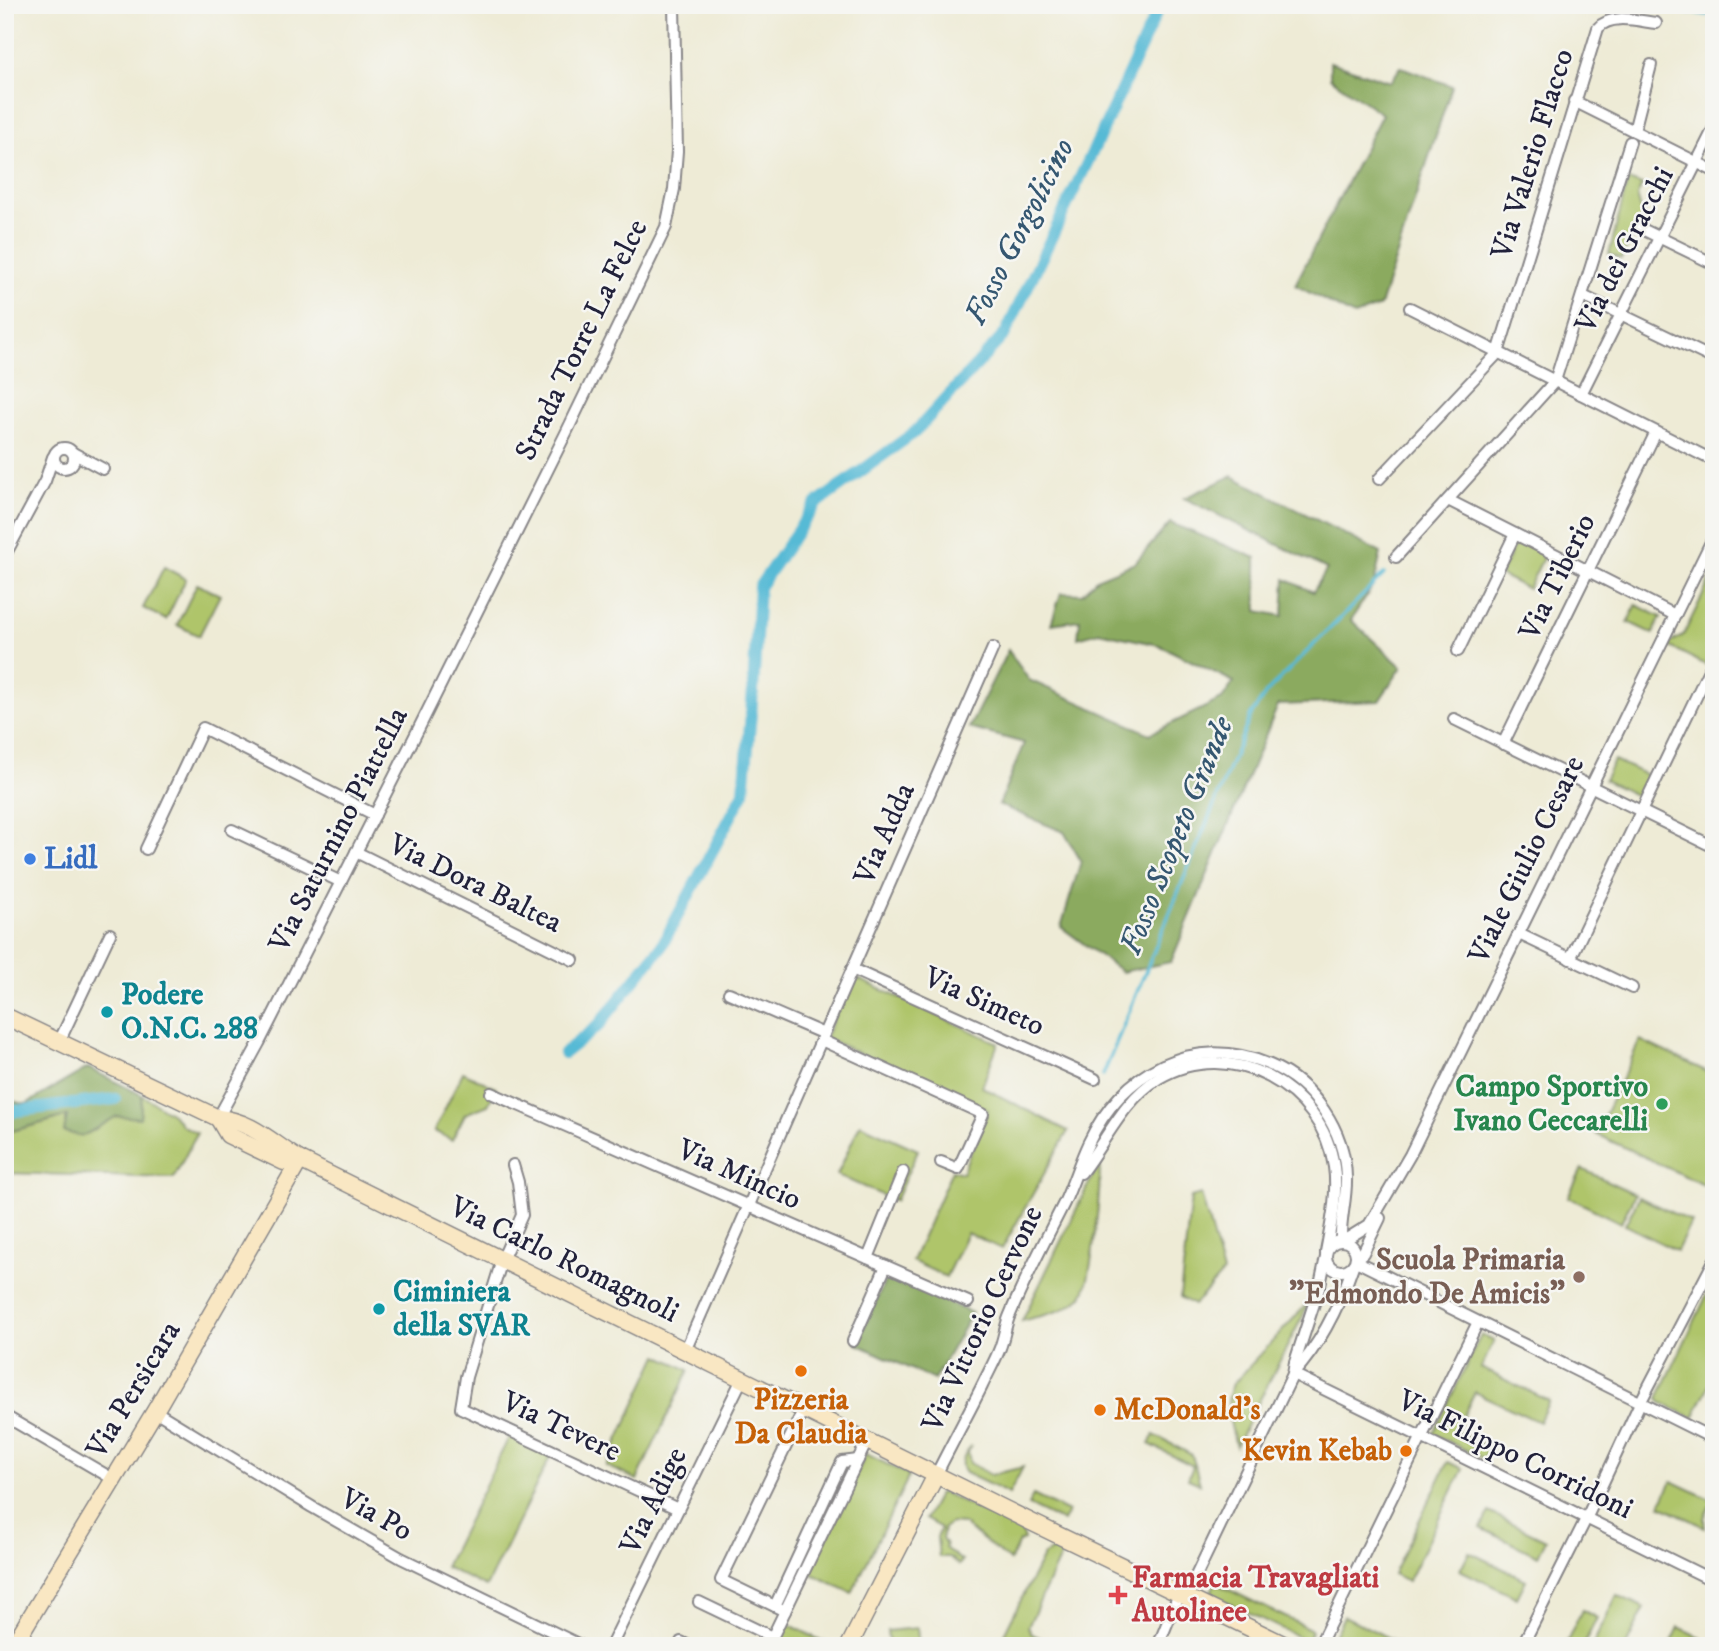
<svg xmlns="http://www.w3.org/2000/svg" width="1719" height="1651" viewBox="0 0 1719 1651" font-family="'IM FELL DW Pica',serif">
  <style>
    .green { fill: #afc56a; stroke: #687452; stroke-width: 2 }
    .forest { fill: #8baa5e; stroke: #56664c; stroke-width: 2 }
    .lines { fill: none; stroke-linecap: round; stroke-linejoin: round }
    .stream { stroke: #57bad5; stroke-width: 3.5 }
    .canal { stroke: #57bad5; stroke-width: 12 }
    .street-casing { stroke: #888688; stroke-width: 14 }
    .secondary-casing { stroke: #888688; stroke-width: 19 }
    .street { stroke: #fff; stroke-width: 10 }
    .secondary { stroke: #f9e7c3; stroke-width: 16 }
    .shop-dot { fill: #3f7fe0; stroke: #f6f6f2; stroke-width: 2.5 }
    .culture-dot { fill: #0f9aa8; stroke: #f6f6f2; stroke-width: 2.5 }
    .leisure-dot { fill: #2e9e5b; stroke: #f6f6f2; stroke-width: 2.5 }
    .education-dot { fill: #8d6e63; stroke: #f6f6f2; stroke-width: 2.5 }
    .food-dot { fill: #e8710a; stroke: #f6f6f2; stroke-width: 2.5 }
    .health-dot { fill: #e0444e; stroke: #f6f6f2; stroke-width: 2.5 }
    .labels { text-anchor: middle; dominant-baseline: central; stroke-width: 5; stroke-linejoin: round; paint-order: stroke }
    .street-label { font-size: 30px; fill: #22223b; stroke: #f6f6f2 }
    .shop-label { font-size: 30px; font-weight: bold; fill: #366cbe; stroke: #f6f6f2; text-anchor: start }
    .culture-label { font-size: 30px; font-weight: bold; fill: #0d838f; stroke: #f6f6f2; text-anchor: start }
    .leisure-label { font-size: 30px; font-weight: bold; fill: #27864d; stroke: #f6f6f2; text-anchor: end }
    .education-label { font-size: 30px; font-weight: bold; fill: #785e54; stroke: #f6f6f2; text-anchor: end }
    .food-label { font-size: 30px; font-weight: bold; fill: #c56008; stroke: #f6f6f2 }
    .health-label { font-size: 30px; font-weight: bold; fill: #be3a42; stroke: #f6f6f2; text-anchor: start }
    .water-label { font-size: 32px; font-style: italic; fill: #355771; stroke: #f6f6f2 }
  </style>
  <rect width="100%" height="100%" fill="#f6f6f2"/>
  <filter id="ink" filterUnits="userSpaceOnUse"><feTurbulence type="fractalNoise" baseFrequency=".0143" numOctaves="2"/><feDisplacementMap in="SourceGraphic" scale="14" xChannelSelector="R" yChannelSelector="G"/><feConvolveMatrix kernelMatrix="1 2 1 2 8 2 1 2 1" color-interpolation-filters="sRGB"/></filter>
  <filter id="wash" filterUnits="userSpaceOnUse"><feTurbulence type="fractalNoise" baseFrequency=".00686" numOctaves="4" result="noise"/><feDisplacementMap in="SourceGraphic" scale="28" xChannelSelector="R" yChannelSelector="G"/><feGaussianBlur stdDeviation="1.57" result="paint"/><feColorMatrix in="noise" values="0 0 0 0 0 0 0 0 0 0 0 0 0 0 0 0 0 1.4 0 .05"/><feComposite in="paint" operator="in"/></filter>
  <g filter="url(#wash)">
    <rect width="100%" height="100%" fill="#eeebd6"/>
    <!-- green -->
    <g class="green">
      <path d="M1628,180L1642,185L1637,196L1643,217L1621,259L1609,254Z"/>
      <path d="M1517,540L1545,554L1528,589L1500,575Z"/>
      <path d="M164,567L186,579L166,620L143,608Z"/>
      <path d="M1714,572V669L1668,646L1672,641L1683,636Z"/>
      <path d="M197,584L220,595L199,636L177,625Z"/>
      <path d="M1636,605L1661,617L1653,634L1628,622Z"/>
      <path d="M1614,760L1649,776L1639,797L1604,780Z"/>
      <path d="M852,976L998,1043L982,1087L1068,1131L1002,1249L967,1233L946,1277L912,1261L952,1170L962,1173L988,1110L825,1038Z"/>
      <path d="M1640,1040L1714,1075V1190L1596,1134Z"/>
      <path d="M463,1072L496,1088L488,1105L465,1114L452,1140L434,1131Z"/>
      <path d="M142,1095L172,1114L183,1126L197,1133L174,1178L5,1173V1133L68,1116L83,1136L117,1116L140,1117Z"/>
      <path d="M860,1124L918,1150L895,1201L837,1175Z"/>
      <path d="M1099,1163C1103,1176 1091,1286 1082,1296C1068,1312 1042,1315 1022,1321Z"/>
      <path d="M1582,1169L1635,1194L1621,1223L1568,1197Z"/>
      <path d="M1201,1194L1223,1273L1194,1305L1180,1297L1191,1197Z"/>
      <path d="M1639,1197L1691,1222L1677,1251L1625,1225Z"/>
      <path d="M1714,1280V1375L1693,1418L1660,1402L1658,1398Z"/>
      <path d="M1308,1303L1309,1304L1236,1446C1231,1425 1223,1405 1233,1384Z"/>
      <path d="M1481,1335L1494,1341L1481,1368L1549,1401L1539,1422L1475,1392L1456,1431L1489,1448L1484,1459L1433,1434Z"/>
      <path d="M658,1355L689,1370L637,1480L606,1466Z"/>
      <path d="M510,1435L551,1455L486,1587L445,1567Z"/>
      <path d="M1154,1435L1192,1455L1200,1484L1188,1479L1193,1466L1149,1444Z"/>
      <path d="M971,1446L968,1451L970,1463L991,1475L1023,1467L1009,1494L965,1473C957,1463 965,1455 971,1446Z"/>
      <path d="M866,1454L907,1474L908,1478L852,1593L810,1573Z"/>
      <path d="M1448,1462L1463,1469L1408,1581L1393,1574Z"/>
      <path d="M1672,1481L1714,1501V1505L1709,1507L1704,1518L1705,1527L1660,1505Z"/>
      <path d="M942,1492L1021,1531L1024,1540L1019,1542L1010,1561L963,1524L950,1523L944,1528L942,1539L946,1545L945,1548L962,1561L959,1565L949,1557H939L937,1537L941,1528L925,1519L938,1495Z"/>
      <path d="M1033,1495L1068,1512L1063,1522L1028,1505Z"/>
      <path d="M1489,1512L1546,1540L1538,1556L1481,1528Z"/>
      <path d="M1053,1550L1061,1555L1028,1627L1032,1634L1047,1641L1045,1646H1005L1004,1634L1043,1556Z"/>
      <path d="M1469,1552L1526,1580L1517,1598L1460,1570Z"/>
      <path d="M1215,1583L1312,1630L1307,1641L1210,1594Z"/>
      <path d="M1617,1595L1645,1608L1626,1646H1592Z"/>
      <path d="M1582,1610L1597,1618L1583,1646H1565Z"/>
      <path d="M1344,1616L1405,1646H1344L1332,1640Z"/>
      <path d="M784,1622L826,1643L824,1646H772Z"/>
      <path d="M1679,1627L1703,1639L1700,1646H1670Z"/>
      <path d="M917,1628L919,1646H889L887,1631Z"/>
    </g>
    <!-- forest -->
    <g class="forest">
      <path d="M1330,62L1390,82L1401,67L1452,86L1380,306L1354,316L1295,285L1382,114L1330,78Z"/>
      <path d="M1232,476L1381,553L1374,584L1351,620L1402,667L1379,701L1278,705L1171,962L1122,972L1061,927L1081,861L1064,832L999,805L1024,743L969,728L1008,650L1029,680L1150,734L1222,699L1234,682L1159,645L1099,632L1078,638L1080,620L1051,624L1061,593L1082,594L1096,579L1135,563L1170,523L1256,558L1257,611L1283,616L1285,579L1313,592L1327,569L1184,498Z"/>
      <path d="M88,1068L142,1095L140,1118L117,1116L83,1136L64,1132L67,1116L5,1133V1100L26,1104Z"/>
      <path d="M887,1276L972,1313L934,1380L857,1344Z"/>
    </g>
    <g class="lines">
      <!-- stream -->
      <path class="stream" d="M1103,1075L1251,715L1267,692L1384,574"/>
      <!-- canal -->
      <g class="canal">
        <path d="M1652,5L1714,11"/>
        <path d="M564,1053L598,1026L661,947L744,792L753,691L759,587L816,504L915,432L1005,334L1102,132L1160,5"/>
        <path d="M5,1115L16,1111L115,1099"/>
      </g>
    </g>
  </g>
  <g filter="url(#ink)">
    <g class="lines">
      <!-- street casing -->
      <g class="street-casing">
        <g id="street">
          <path d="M1574,101L1714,171"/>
          <path d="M1634,131L1651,65"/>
          <path d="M1640,228L1714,264"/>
          <path d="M1583,296L1714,359"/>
          <path d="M1410,308L1714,461"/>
          <path d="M1581,394L1714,128"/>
          <circle cx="64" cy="458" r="10"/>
          <path d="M73,453L103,469"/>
          <path d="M1379,479L1498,353L1598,28C1611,13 1638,21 1656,23"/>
          <path d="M1448,500L1675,615"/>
          <path d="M5,555L45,481L53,457"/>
          <path d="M1396,557L1555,381L1630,142"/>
          <path d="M1458,651L1515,534"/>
          <path d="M1454,719L1714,847"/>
          <path d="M1503,744L1656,432"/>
          <path d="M232,830L341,882"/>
          <path d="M146,849L203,728L375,815"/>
          <path d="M356,852L573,960"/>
          <path d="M1519,934L1632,988"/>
          <path d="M1570,959L1709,670"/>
          <path d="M852,969L1095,1079"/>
          <path d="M729,993L824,1034"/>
          <path d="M821,1040L983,1114L958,1169L941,1162"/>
          <path d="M59,1042L110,934"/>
          <path d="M491,1093L968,1302"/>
          <path d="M218,1118L259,1043L419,728L567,431L666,227L674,189L677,151L674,5"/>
          <path d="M513,1165L518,1182L522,1215L502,1260L466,1377L461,1408L678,1509"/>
          <path d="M1081,1173C1106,1141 1123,1100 1159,1078C1230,1036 1323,1087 1334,1167C1338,1194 1331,1225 1326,1252"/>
          <path d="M1345,1240L1369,1225L1410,1155L1714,536"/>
          <circle cx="1341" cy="1256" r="15"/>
          <path d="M868,1258L903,1172"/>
          <path d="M1357,1258L1363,1253L1380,1218"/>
          <path d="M1356,1261L1714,1439"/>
          <path d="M853,1341L886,1266"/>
          <path d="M685,1351L993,648"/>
          <path d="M1293,1374L1714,1581"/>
          <path d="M1293,1374L1295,1362L1320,1285L1326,1257"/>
          <path d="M804,1409L721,1580L785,1611L867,1441"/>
          <path d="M155,1411L312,1507L401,1558L582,1646"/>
          <path d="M5,1416L113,1479"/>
          <path d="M936,1475C951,1445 967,1416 982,1386C988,1373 995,1361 1000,1348C1004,1338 1005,1327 1009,1317C1025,1278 1045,1241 1064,1203C1073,1184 1079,1163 1088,1144C1121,1072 1194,1032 1270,1065C1313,1083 1345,1130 1346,1177C1347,1198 1340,1219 1341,1240"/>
          <path d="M699,1602L772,1637"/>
          <path d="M775,1606L842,1462L858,1460"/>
          <path d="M681,1642L689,1646"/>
          <path d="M611,1646L742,1379"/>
          <path d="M768,1646L785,1611"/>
          <path d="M1158,1646L1179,1594L1194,1580L1293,1374C1320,1345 1340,1304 1353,1266"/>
          <path d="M1319,1646L1478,1322"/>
          <path d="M1522,1646L1587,1517L1640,1403L1714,1261"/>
        </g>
      </g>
      <!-- secondary casing -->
      <g class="secondary-casing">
        <g id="secondary">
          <path d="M5,1016L218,1118C252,1121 272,1143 300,1160L1029,1521L1287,1646"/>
          <path d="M218,1118L228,1135L284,1162L300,1160"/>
          <path d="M13,1646L155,1411L300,1160"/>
          <path d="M849,1646L936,1475"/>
        </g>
      </g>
      <!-- street -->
      <use href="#street" class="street"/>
      <!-- secondary -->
      <use href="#secondary" class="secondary"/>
    </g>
  </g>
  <!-- markers -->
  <circle class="shop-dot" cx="30" cy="859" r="7"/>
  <g class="culture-dot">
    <circle cx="107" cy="1012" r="7"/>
    <circle cx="379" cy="1309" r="7"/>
  </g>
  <circle class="leisure-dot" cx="1662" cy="1104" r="7"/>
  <circle class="education-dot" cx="1579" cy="1277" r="7"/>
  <g class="food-dot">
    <circle cx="801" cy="1371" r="7"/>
    <circle cx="1100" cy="1410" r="7"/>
    <circle cx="1406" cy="1451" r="7"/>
  </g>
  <path class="health-dot" d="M1114.5 1584.5h7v7h7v7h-7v7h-7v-7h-7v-7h7z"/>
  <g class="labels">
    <!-- street labels -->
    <g class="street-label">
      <text transform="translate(1533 154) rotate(-73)">Via Valerio Flacco</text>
      <text transform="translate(1625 250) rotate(-63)">Via dei Gracchi</text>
      <text transform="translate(582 340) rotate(-64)">Strada Torre La Felce</text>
      <text transform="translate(1558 577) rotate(-64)">Via Tiberio</text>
      <text transform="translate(339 830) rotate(-63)">Via Saturnino Piattella</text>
      <text transform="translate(885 834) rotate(-66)">Via Adda</text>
      <text transform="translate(1527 860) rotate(-64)">Viale Giulio Cesare</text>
      <text transform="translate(475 884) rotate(26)">Via Dora Baltea</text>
      <text transform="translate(984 1002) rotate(24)">Via Simeto</text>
      <text transform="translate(739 1175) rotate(24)">Via Mincio</text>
      <text transform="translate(564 1260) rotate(26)">Via Carlo Romagnoli</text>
      <text transform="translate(983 1319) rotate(-65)">Via Vittorio Cervone</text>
      <text transform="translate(134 1390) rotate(-59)">Via Persicara</text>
      <text transform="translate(561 1427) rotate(25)">Via Tevere</text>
      <text transform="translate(1515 1455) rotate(26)">Via Filippo Corridoni</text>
      <text transform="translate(654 1501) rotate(-64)">Via Adige</text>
      <text transform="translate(376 1515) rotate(29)">Via Po</text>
    </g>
    <!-- shop labels -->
    <g class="shop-label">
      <text x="44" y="859">Lidl</text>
    </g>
    <!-- culture labels -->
    <g class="culture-label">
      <text x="121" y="995">Podere<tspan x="121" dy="34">O.N.C. 288</tspan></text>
      <text x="393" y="1292">Ciminiera<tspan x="393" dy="34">della SVAR</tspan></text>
    </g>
    <!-- leisure labels -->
    <g class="leisure-label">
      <text x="1648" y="1087">Campo Sportivo<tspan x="1648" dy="34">Ivano Ceccarelli</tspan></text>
    </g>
    <!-- education labels -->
    <g class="education-label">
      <text x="1565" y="1260">Scuola Primaria<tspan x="1565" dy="34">"Edmondo De Amicis"</tspan></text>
    </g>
    <!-- food labels -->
    <g class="food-label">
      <text x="801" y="1400">Pizzeria<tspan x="801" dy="34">Da Claudia</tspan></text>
      <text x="1114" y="1410" text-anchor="start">McDonald's</text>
      <text x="1392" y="1451" text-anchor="end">Kevin Kebab</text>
    </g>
    <!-- health labels -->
    <g class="health-label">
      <text x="1132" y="1578">Farmacia Travagliati<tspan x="1132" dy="34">Autolinee</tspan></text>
    </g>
    <!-- water labels -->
    <g class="water-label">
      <text transform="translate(1020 232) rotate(-63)">Fosso Gorgolicino</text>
      <text transform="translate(1177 836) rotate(-68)">Fosso Scopeto Grande</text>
    </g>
  </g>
  <!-- margin -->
  <rect width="1719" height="1651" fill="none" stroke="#f6f6f2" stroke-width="28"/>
</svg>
